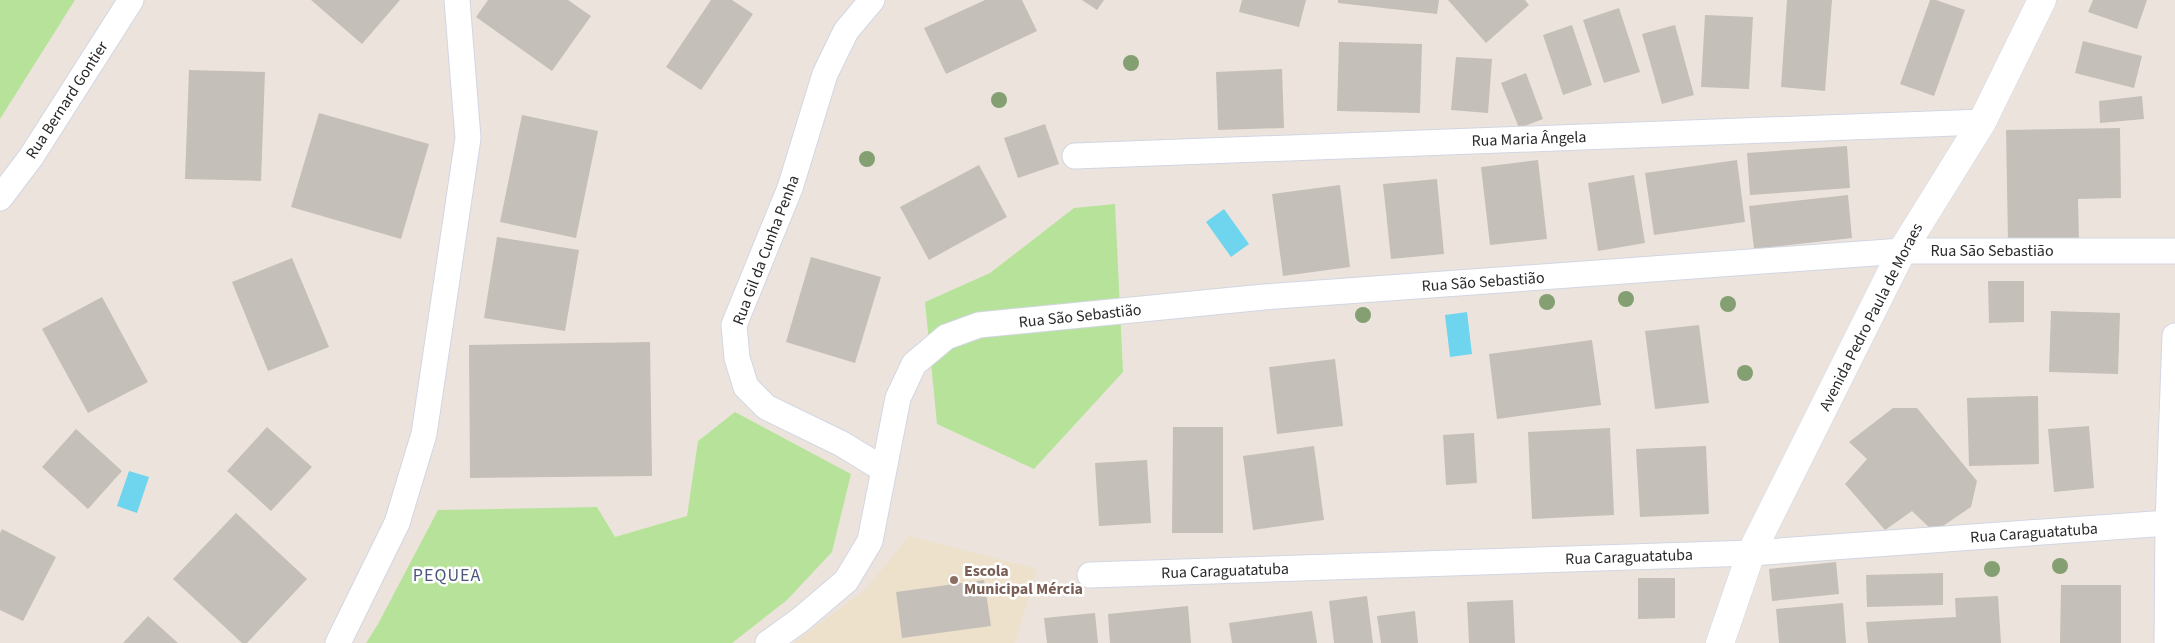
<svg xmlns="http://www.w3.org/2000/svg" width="2175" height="643" viewBox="0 0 2175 643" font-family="'Source Sans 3',sans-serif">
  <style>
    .education { fill: #eee1cc }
    .green { fill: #b6e399 }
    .water { fill: #6fd4ee }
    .building { fill: #c4bfb8 }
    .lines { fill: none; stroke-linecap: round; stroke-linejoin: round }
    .minor-casing { stroke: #d1d6e3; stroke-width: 27 }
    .secondary-casing { stroke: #d1d6e3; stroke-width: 29 }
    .minor { stroke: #fff; stroke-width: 25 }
    .secondary { stroke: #fff; stroke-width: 28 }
    .tree { fill: #849f71 }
    .education-dot { fill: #8d6e63; stroke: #fff; stroke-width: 2 }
    .labels { text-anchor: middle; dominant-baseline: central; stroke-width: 5; stroke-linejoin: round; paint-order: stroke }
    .street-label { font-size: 16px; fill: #2a2a2a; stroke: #fff }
    .education-label { font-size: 16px; font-weight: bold; fill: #785e54; stroke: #fff; text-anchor: start }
    .neighbourhood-label { font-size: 18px; letter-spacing: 1px; fill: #4b567b; stroke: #fff }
  </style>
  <rect width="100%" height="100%" fill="#ece4dc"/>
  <!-- education -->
  <path class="education" d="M909,536L1037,569L1015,643H793L865,590Z"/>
  <!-- green -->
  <g class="green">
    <path d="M0,0H75L0,119Z"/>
    <path d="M1115,204L1123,372L1034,469L937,424L925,302L990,273L1074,208Z"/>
    <path d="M735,412L851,474L832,552L787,600L732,643H366L378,624L438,510L597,507L615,537L687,516L698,441Z"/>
  </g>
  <!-- water -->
  <g class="water">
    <path d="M1224,209L1249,244L1231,257L1206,222Z"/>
    <path d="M1467,312L1472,354L1450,357L1445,315Z"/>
    <path d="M129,471L149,477L137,513L117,506Z"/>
  </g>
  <!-- building -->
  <g class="building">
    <path d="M311,0H400L362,44Z"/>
    <path d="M488,0H568L591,16L552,71L476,17Z"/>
    <path d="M711,0H732L753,14L701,90L666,67Z"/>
    <path d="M985,0H1022L1037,31L946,74L924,28Z"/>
    <path d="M1082,0H1104L1097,10Z"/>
    <path d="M1242,0H1306L1299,27L1239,12Z"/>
    <path d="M1338,0H1439L1437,14L1338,3Z"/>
    <path d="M1448,0H1525L1529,5L1486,43Z"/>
    <path d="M1787,0H1832L1825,91L1781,87Z"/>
    <path d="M1930,0H1936L1965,10L1934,96L1900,84Z"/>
    <path d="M2093,0H2147L2137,29L2088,12Z"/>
    <path d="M1619,8L1640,72L1604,83L1583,20Z"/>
    <path d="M1705,15L1753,17L1749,89L1701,87Z"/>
    <path d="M1572,25L1592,85L1563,95L1543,35Z"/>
    <path d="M1675,25L1694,95L1662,104L1642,34Z"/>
    <path d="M2083,41L2142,56L2134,88L2075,73Z"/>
    <path d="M1339,42L1422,44L1420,113L1337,111Z"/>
    <path d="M1456,57L1492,59L1488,113L1451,110Z"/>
    <path d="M1282,69L1284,128L1218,130L1216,72Z"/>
    <path d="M189,70L265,72L261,181L185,179Z"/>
    <path d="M1526,73L1543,119L1519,128L1501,83Z"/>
    <path d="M2142,96L2144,119L2100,123L2099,101Z"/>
    <path d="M319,113L429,144L401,239L291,207Z"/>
    <path d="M522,115L598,131L576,238L500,222Z"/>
    <path d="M1045,124L1059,164L1018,178L1004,138Z"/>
    <path d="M2120,128L2121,198L2078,199L2079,240L2008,242L2006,130Z"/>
    <path d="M1847,146L1850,188L1750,195L1747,153Z"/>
    <path d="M1538,160L1547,239L1490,245L1481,167Z"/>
    <path d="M1737,160L1745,222L1654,235L1645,173Z"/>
    <path d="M979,165L1007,217L929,260L900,207Z"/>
    <path d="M1634,175L1645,243L1598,251L1588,183Z"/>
    <path d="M1437,179L1444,254L1391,259L1383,184Z"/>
    <path d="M1340,185L1350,267L1283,276L1272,194Z"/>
    <path d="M1848,195L1852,238L1754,249L1749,206Z"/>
    <path d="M497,237L579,250L565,331L484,318Z"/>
    <path d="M811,257L881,277L855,363L786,342Z"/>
    <path d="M292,258L329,347L268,371L232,282Z"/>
    <path d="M1988,281H2024V322L1989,323Z"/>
    <path d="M102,297L148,382L88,413L42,329Z"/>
    <path d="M2051,311L2120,313L2118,374L2049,372Z"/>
    <path d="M1699,325L1709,403L1655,409L1645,331Z"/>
    <path d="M1592,340L1601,405L1497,419L1489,354Z"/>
    <path d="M650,342L652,476L470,478L469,345Z"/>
    <path d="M1335,359L1343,426L1277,434L1269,367Z"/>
    <path d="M2038,396L2039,464L1969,466L1967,398Z"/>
    <path d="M1893,408H1917L1977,481L1971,507L1934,532L1912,511L1885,530L1845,484L1867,459L1849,442Z"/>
    <path d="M2089,426L2094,488L2054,492L2048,429Z"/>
    <path d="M267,427L312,467L271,511L227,471Z"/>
    <path d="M1173,427H1223V533H1172Z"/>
    <path d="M1610,428L1614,515L1532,519L1528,432Z"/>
    <path d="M76,429L122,471L88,509L42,467Z"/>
    <path d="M1474,433L1477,483L1446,485L1443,435Z"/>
    <path d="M1314,446L1324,520L1253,530L1243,456Z"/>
    <path d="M1706,446L1709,514L1640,517L1636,449Z"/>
    <path d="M1147,460L1151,523L1099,526L1095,463Z"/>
    <path d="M236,513L307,579L247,643H242L173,579Z"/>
    <path d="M2,529L56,557L23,621L0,610V533Z"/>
    <path d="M1836,562L1839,594L1772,601L1769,569Z"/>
    <path d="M1943,573V605L1867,607L1866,575Z"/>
    <path d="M1638,578H1675V618L1638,619Z"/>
    <path d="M984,580L991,626L902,638L896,592Z"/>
    <path d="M2061,585H2121V643H2060Z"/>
    <path d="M1367,596L1373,643H1334L1329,601Z"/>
    <path d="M1998,596L2001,643H1868L1866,622L1956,617L1955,598Z"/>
    <path d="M1513,600L1515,643H1469L1467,602Z"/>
    <path d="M1843,603L1846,643H1779L1776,609Z"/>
    <path d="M1188,606L1191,643H1110L1108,614Z"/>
    <path d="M1312,611L1317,643H1232L1229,623Z"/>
    <path d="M1415,611L1418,643H1381L1377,616Z"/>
    <path d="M1095,613L1098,643H1047L1044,618Z"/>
    <path d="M148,616L178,643H123Z"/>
  </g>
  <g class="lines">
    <!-- minor casing -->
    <g class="minor-casing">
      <g id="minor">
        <path d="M872,0L846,31L825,74L790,188L734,325L737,358L746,387L766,407L842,444L883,469"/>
        <path d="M1075,156L1982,122"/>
        <path d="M0,198L31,157L131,0"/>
        <path d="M1090,575L1751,553L2168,523"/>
        <path d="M338,643L397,523L424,434L468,138L457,0"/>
        <path d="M768,643L800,620L846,581L870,541L898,398L914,364L946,337L979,325L1264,297L1902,251H2175"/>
        <path d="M2167,643L2168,523L2175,336"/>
      </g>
    </g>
    <!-- secondary casing -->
    <g class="secondary-casing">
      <path id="secondary" d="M1720,643L1751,553L1902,251L1982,122L2042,0"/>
    </g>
    <!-- minor -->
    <use href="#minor" class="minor"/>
    <!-- secondary -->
    <use href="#secondary" class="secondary"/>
  </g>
  <!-- trees -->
  <g class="tree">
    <circle cx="1131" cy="63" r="8"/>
    <circle cx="999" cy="100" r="8"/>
    <circle cx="867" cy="159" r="8"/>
    <circle cx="1626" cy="299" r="8"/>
    <circle cx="1547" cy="302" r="8"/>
    <circle cx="1728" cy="304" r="8"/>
    <circle cx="1363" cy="315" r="8"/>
    <circle cx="1745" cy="373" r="8"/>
    <circle cx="2060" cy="566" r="8"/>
    <circle cx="1992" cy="569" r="8"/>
  </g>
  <!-- markers -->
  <circle class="education-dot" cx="954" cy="580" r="5"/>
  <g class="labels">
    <!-- street labels -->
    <g class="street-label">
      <text transform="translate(67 100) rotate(-57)">Rua Bernard Gontier</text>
      <text transform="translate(1529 139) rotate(-2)">Rua Maria Ângela</text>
      <text transform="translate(766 250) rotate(-69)">Rua Gil da Cunha Penha</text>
      <text x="1992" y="251">Rua São Sebastião</text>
      <text transform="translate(1483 282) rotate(-4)">Rua São Sebastião</text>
      <text transform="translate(1080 316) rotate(-6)">Rua São Sebastião</text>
      <text transform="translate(1871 317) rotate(-63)">Avenida Pedro Paula de Moraes</text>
      <text transform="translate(2034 533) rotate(-4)">Rua Caraguatatuba</text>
      <text transform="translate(1629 557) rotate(-2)">Rua Caraguatatuba</text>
      <text transform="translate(1225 571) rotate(-2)">Rua Caraguatatuba</text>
    </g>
    <!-- education labels -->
    <g class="education-label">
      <text x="964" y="571">Escola<tspan x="964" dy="18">Municipal Mércia</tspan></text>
    </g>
    <!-- neighbourhood labels -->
    <g class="neighbourhood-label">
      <text x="447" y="575">PEQUEA</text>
    </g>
  </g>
</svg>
